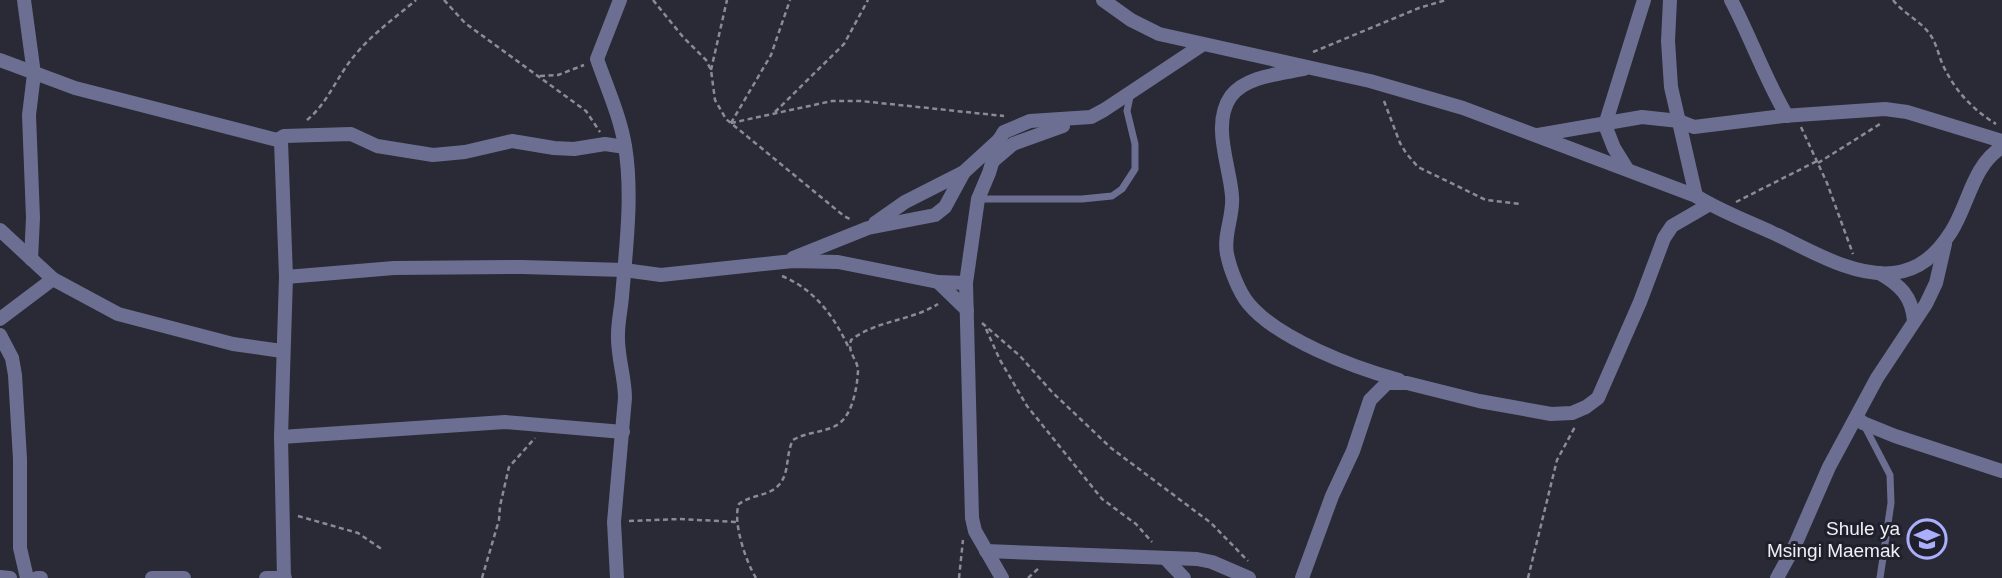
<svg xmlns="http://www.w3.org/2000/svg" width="2002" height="578" viewBox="0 0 2002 578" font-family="Helvetica,sans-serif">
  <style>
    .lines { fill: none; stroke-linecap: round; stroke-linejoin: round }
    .path { stroke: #8a8b94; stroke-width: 2.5; stroke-dasharray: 5 3.5; stroke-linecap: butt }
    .service { stroke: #6c6f92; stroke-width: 7 }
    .minor { stroke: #6c6f92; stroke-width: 14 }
    .labels { text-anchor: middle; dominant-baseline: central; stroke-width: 6; stroke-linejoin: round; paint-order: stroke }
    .poi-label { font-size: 19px; fill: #eeeff7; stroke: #1f202b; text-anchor: end }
  </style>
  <rect width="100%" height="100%" fill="#292a35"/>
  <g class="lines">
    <!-- path -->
    <g class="path">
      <path d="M444,0L465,23L586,111L600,132"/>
      <path d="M653,0L683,37L706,60L711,70L715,100L726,119L844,216L852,220"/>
      <path d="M1893,0C1903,13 1919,20 1929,33C1936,42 1938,53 1942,63C1954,90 1972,109 1996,124"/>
      <path d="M1313,52L1419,8L1446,0"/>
      <path d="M711,70L727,0"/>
      <path d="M540,76L558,75L584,65"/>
      <path d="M1384,101L1400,143L1406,153L1418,167L1486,200L1521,204"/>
      <path d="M775,112L844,44L868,0"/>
      <path d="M307,120C328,103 337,76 355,55C373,33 395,18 416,0"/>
      <path d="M731,123L832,101H861L1004,116"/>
      <path d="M731,123L771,55L790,0"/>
      <path d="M1801,127L1827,183L1853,254"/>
      <path d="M1818,163L1880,124"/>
      <path d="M1736,202L1817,161"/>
      <path d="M782,276C815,290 833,315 848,346"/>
      <path d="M982,323L1020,356L1052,392L1111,448L1211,523L1248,561"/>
      <path d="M986,329L1000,360L1027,406L1102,499L1136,524L1152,542"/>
      <path d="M298,516L358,533L383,550"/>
      <path d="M629,521L680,519L737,522"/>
      <path d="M482,578L499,520L500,506L509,467L535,438"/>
      <path d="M756,578C746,562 732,521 739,504C748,497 761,496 771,491C792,480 784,457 793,440C806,432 822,433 835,426C852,418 857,389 858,371C858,359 847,354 851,340C877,320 911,321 938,304"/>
      <path d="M959,578L963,540"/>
      <path d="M1028,578L1040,567"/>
      <path d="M1528,578L1557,460L1576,425"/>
    </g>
    <!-- service -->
    <g class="service">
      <path d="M979,199H1082L1112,196L1122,189L1135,169V144L1127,111L1131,92"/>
      <path d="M1864,425L1890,475L1891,503L1880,578"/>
    </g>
    <!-- minor -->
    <g class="minor">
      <path d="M24,0L34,74L29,115L33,218L31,259"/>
      <path d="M1103,0L1131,20L1159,34L1370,81L1463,108L1696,196C1720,211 1747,221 1773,233C1808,249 1852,277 1893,273C1920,270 1937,254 1951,232C1969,204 1972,166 2002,147"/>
      <path d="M1670,0L1668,41L1671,87L1696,196"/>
      <path d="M1731,0C1751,38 1765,79 1787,116"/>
      <path d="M0,60L75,88L281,141L286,277L281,437L284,578"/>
      <path d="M1304,69C1280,74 1246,76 1231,96C1211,124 1230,166 1232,196C1234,215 1223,235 1227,254C1230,269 1239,292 1248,303C1277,339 1355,368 1399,380"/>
      <path d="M1538,135L1642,117L1679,121L1694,127L1783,116L1885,109L1907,112L2002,141"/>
      <path d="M279,139L284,136L351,134L377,146L433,155L465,152L512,141L554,148L574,149L605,144L625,147"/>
      <path d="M993,161L1013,144L1063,126"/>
      <path d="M1627,169L1614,148L1605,125L1644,0"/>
      <path d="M875,223L905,202L964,172"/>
      <path d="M0,230L53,279L118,314L233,344L282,351"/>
      <path d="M793,258L868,228L935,215L945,207L964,172L999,140"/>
      <path d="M1879,273C1900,285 1912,296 1914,321"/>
      <path d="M286,277L394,268L522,267L624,270L661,275L793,261L838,262L938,282L966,283"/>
      <path d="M938,282L967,310"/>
      <path d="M0,319L53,279"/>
      <path d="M0,335L12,358L15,375L20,459V548L27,578"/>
      <path d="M1857,418L1863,423L1895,436L2002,471"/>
      <path d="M281,437L505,422L623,432"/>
      <path d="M986,551L1197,559L1212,562L1249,578"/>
      <path d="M1166,559L1184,578"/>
      <path d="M0,577L10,578"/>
      <path d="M37,578H41"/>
      <path d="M152,578H184"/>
      <path d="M266,578H285"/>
      <path d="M617,578L614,522L625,398C625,377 617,356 618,334C618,322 621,309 622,297C626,248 633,194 625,146C620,116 607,88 597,59L620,0"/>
      <path d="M1002,578L975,531L972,518L966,283L978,199L989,173L999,140L1004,132L1030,121L1091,117L1104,110L1202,45"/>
      <path d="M1302,578L1332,496L1353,451L1370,400L1387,383H1407L1479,401L1551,414L1572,413L1586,407L1598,398L1640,302L1664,238L1672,226L1710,204"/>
      <path d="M1777,578L1795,545L1829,467L1877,378L1926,304L1936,283L1945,244"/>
    </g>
  </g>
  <!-- icons -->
  <defs>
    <g id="school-ring" transform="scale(2.0125)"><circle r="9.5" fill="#1f202b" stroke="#abaffb" stroke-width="1.5"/><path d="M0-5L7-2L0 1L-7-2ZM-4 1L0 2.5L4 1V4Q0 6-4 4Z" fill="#abaffb"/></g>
  </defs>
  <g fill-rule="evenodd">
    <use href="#school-ring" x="1927" y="539"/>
  </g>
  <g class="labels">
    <!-- poi labels -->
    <g class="poi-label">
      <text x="1900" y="528">Shule ya<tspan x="1900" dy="22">Msingi Maemak</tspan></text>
    </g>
  </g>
</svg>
